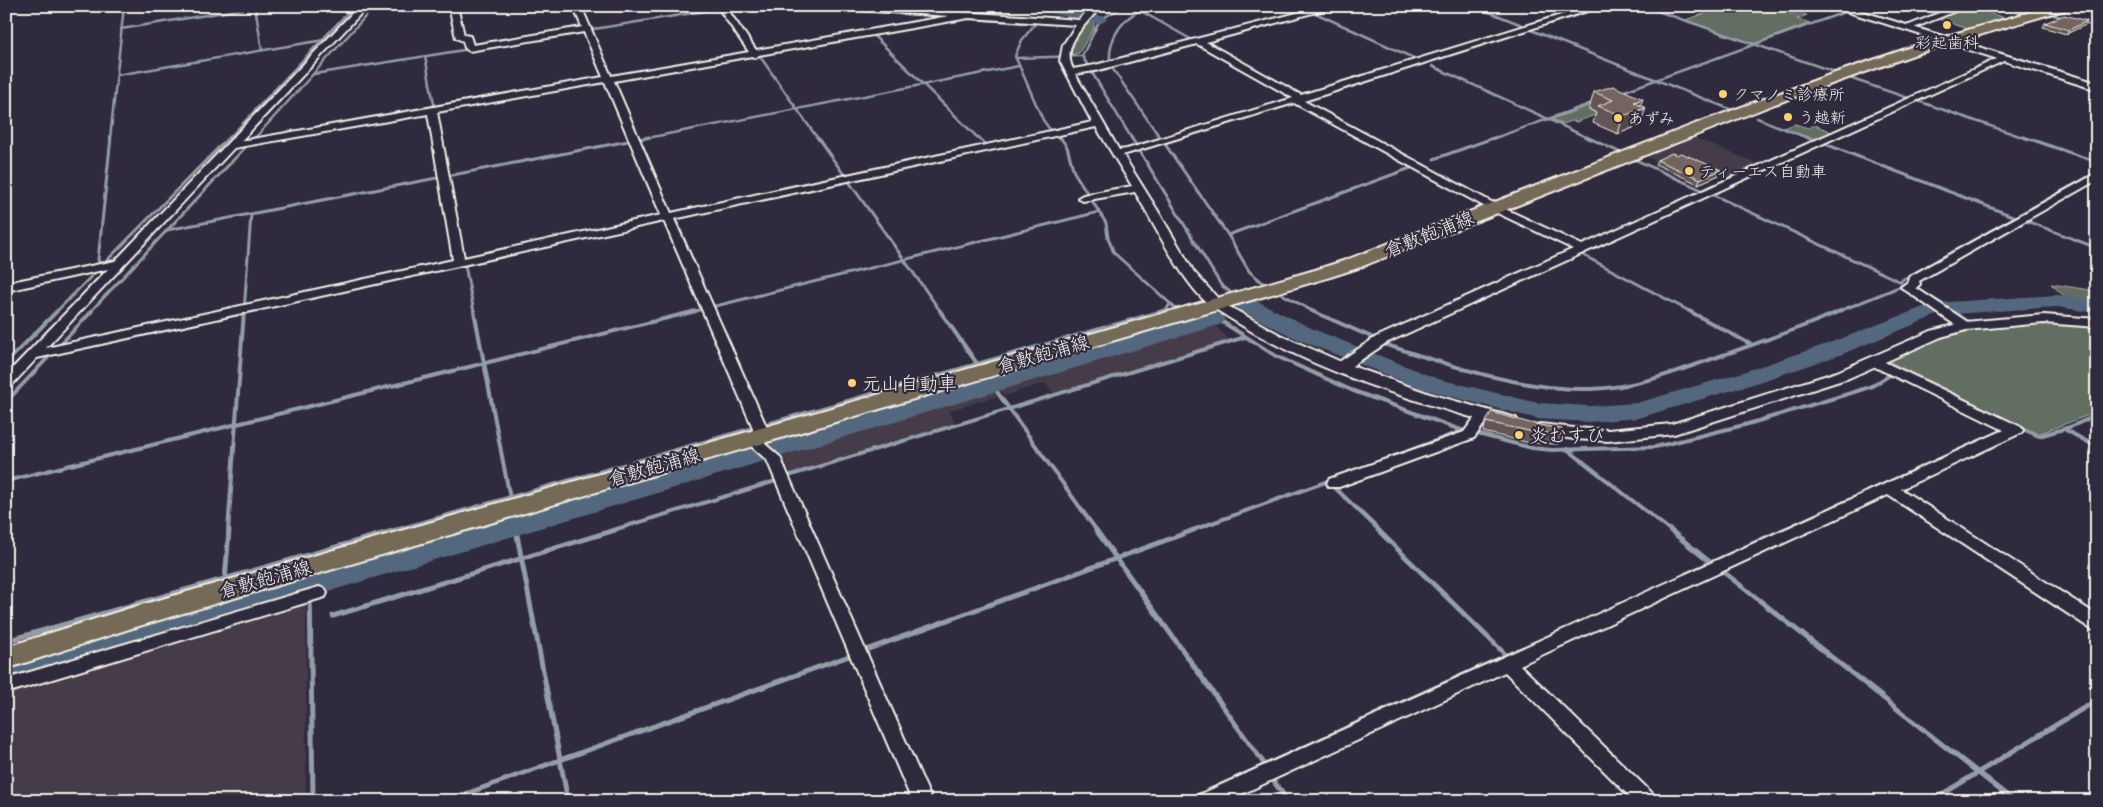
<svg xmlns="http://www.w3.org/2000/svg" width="2103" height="807" viewBox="0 0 2103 807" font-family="Sriracha,'Klee One',sans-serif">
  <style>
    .built { fill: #443b48 }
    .green { fill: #626e62; stroke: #abb0a5 }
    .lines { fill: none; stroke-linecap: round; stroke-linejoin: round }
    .stream-far3 { stroke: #939ea8; stroke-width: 2.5 }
    .stream-far2 { stroke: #939ea8; stroke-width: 3 }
    .stream-far1 { stroke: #939ea8; stroke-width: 4 }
    .stream { stroke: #939ea8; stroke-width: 5 }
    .river { fill: #53677e; fill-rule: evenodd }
    .minor-casing { stroke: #f4f1e8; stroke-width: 4 }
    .tertiary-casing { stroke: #f4f1e8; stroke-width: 4 }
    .primary-casing { stroke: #f4f1e8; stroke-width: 4 }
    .minor { fill: #2f2a3d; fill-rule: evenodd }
    .tertiary { fill: #2f2a3d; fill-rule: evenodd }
    .primary { fill: #756a55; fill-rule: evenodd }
    .wall { fill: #645553; stroke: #f4f1e8 }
    .shaded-wall { fill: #514544; stroke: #f4f1e8 }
    .building { fill: #746361; stroke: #f4f1e8 }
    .poi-dot { fill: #ffd166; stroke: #2f2a3d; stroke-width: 2 }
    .labels { text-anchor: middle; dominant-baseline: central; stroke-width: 4.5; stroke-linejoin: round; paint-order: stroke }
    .far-poi-label { font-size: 16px; fill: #f4f1e8; stroke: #2f2a3d; text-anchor: start }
    .street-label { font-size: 19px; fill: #f4f1e8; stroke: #2f2a3d }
    .poi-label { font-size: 19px; fill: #f4f1e8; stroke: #2f2a3d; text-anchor: start }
  </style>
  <rect width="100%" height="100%" fill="#2f2a3d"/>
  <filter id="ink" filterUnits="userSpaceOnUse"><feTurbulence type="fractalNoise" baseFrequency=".02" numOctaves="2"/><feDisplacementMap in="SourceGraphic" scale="10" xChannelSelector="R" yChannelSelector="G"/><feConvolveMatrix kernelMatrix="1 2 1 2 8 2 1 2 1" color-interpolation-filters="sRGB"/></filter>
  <g filter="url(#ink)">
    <!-- built -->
    <g class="built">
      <path d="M1693,137L1761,165L1730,179L1675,155L1658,162L1645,156Z"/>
      <path d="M1213,324L1230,340L1054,394L1045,383L1004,396L999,389Z"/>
      <path d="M993,391L997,396L949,411L956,423L791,473L782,455L778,452L967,396L969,398Z"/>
      <path d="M306,600V801H6V690Z"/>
    </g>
    <!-- green -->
    <g class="green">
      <path d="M1728,6H1768L1792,14L1798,12L1807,15L1797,19L1810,23L1753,44L1685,20Z"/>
      <path d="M1967,7L2006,18L1968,29L1935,18Z"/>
      <path d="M1091,20L1094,21V28L1079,53L1068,56L1079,32Z"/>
      <path d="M1595,104L1598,105L1588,109L1598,114L1576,122L1572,121L1563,124L1552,119Z"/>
      <path d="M1795,124L1808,128L1815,125L1834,133L1817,141L1783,128Z"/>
      <path d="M2051,284L2096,291L2097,305L2044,299L2042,297L2066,298Z"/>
      <path d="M2038,322L2097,326V412L2038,434L1888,361C1908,352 1928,342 1949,336C1978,327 2008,326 2038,322Z"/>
      <path d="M1042,361H1045V365L992,382L989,376Z"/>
      <path d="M818,425L821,432L773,444L779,438Z"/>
    </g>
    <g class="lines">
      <!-- stream-far3 -->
      <g class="stream-far3">
        <path d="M255,6L262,50"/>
        <path d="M457,6L459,16"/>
        <path d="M783,6L950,17"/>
        <path d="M1124,6L1100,20L1082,56L1132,139"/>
        <path d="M1300,6L1420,61"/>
        <path d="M1474,6L1527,27"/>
        <path d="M1643,6L1835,72"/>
        <path d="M2024,6L2034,9"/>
        <path d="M1139,10L1194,41"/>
        <path d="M2054,15L2063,18"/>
        <path d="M960,18L1035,24L1022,40L1015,56L1043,120L1051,131"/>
        <path d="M2082,23L2097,27"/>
        <path d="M1906,26L1935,15"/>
        <path d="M121,29L255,7"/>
        <path d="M588,30L724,8"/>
        <path d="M1531,30L1732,110"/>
        <path d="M873,35L979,139"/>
        <path d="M759,55L818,139"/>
        <path d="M425,56L435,110"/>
        <path d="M1016,58L1082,56"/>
        <path d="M1060,59L1073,86"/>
        <path d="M1110,62C1108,35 1126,13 1151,6"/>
        <path d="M1110,65L1161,139"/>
        <path d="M1432,66L1548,119"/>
        <path d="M314,74L470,49"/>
        <path d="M117,75L324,40"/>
        <path d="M1852,79L1911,99"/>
        <path d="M1622,92L1845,12"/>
        <path d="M1915,100L2028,139"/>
        <path d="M1757,118L1810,139"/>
        <path d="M1055,134L1061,139"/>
        <path d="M1032,135L1064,128"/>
        <path d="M110,139L124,6"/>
        <path d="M228,139L354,6"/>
        <path d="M254,139L375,6"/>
        <path d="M642,139L1019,66"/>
        <path d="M1492,139L1548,119"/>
        <path d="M1590,139L1548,119L1595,102"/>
      </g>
      <!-- stream-far2 -->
      <g class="stream-far2">
        <path d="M817,137L845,176"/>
        <path d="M978,137L986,145"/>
        <path d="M1060,137L1067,147L1074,172L1106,223L1108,238L1114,253L1174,307"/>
        <path d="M1131,137L1221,285L1230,292"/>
        <path d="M1160,137L1228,235L1249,271L1263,283"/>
        <path d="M1587,137L1619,152"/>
        <path d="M1807,137L2015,217L1900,281"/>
        <path d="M2024,137L2097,162"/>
        <path d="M1434,159L1496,137"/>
        <path d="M1636,160L1704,191"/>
        <path d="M847,179L941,312"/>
        <path d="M1709,193L1901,282"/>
        <path d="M674,215L698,273"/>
        <path d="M2015,217L2097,172"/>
        <path d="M2024,220L2097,248"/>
        <path d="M167,230L649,137"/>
        <path d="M1228,235L1416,166"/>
        <path d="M1579,253L1691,312"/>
        <path d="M464,260L474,312"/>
        <path d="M107,262L100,263L98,260L111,137"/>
        <path d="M1917,289L1947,307"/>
        <path d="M1282,294L1314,312"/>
        <path d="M56,312L229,137"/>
        <path d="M90,312L255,137"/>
        <path d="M244,312L251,214"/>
        <path d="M691,312L1099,212"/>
        <path d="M1160,312L1167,309L1170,304"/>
        <path d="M1240,312L1252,307"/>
        <path d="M1837,312L1904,285"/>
      </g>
      <!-- stream-far1 -->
      <g class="stream-far1">
        <path d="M474,311L510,498"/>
        <path d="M940,311L978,365"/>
        <path d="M1312,311L1376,339"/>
        <path d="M1689,311L1752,345"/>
        <path d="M1240,312L1242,311"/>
        <path d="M1192,316L1200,322"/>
        <path d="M1214,319L1221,321L1276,356L1351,390L1458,429L1532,448L1552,450L1655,447L1748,424L1851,393L1872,386L1895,372"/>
        <path d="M1381,343C1446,364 1522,391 1591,389C1637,388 1681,370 1723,355C1763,341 1802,328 1840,311"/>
        <path d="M6,363L57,311"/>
        <path d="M987,378L1097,531"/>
        <path d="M6,402L92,311"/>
        <path d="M2020,428L2039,436L2070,427L2097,415"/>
        <path d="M2064,429L2097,447"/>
        <path d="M1567,449L1671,531"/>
        <path d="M1408,451L1456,433L1458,429"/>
        <path d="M788,476L1245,337"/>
        <path d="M6,481L696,311"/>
        <path d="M1331,484L1380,531"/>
        <path d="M512,515L514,526"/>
        <path d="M515,526L516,531"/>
        <path d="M228,531L244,311"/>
        <path d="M392,531L1163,311"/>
        <path d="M610,531L776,481"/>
        <path d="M1190,531L1331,480"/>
        <path d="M1780,531L2008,428"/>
      </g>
      <!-- stream -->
      <g class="stream">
        <path d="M516,530L568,801"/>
        <path d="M1096,530L1265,765"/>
        <path d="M1378,530L1507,656"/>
        <path d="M1670,530L1711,563"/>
        <path d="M1721,570L2014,801"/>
        <path d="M1686,574L1783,530"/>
        <path d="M225,580L229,530"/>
        <path d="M310,586L313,801"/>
        <path d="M222,612L223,599"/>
        <path d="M333,616L615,530"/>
        <path d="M6,641L396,530"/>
        <path d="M866,650L1194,530"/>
        <path d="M1374,715L1564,630"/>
        <path d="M1272,779L1288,801"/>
        <path d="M446,801L852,655"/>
        <path d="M1186,801L1364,720"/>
        <path d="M1931,801L2097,700"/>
      </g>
      <!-- river -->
      <g class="river">
        <path d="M1030,6H1057L1105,17L1107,20L1100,24L1032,9Z"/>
        <path d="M2057,295L2097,301V313L2057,307L1937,315L1840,355L1753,384L1638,418L1590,422L1538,419L1422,389L1297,339L1239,310L1236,305L1239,300L1247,299L1255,300L1313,329L1438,379L1538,403L1590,406L1637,403L1737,374L1824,345L1934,303Z"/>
        <path d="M1214,313L1222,314L1225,319L1222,324L6,688V663Z"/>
      </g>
      <!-- minor casing -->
      <g class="minor-casing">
        <g id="minor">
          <path d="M359,6H368L241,141L603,77L584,32L469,51L465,48L463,41L456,38L449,6H457L464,35L470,36L473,45L582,27L573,6H581L611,76L749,52L717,6H725L756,50L949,16L833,8L829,6H871L1079,20L1092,6H1101C1087,24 1060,44 1073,69L1095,65L1324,6H1338L1206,42L1301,95L1590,6H1603L1304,101L1499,206L1582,245L2001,57L2008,59L1386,343L1346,370L1341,371L1334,367L1336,364L1376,337L1573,249L1491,210L1294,103L1123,155L1158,211L1194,272L1223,304L1217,308C1190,301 1151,217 1135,192L1083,201L1078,198L1083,195L1132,186L1096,127L674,219L767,428L765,444L780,457L932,801H912L767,460L751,446L753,428L664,221L37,358L11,386L6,387V375L108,269L6,291V283L115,261ZM969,18L1076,25L1063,45L1060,61L1092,122L671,213L614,81L752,56L755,58L759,55ZM1197,44L1293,98L1127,149L1119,150L1075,74L1095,71ZM605,82L661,215L464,258L437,112ZM428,114L453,260L46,348L234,148Z"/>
          <path d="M1956,6H1968L1909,30L1902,28Z"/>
          <path d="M2097,173V180L1919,281L1920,284L1916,288L1969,323L1971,326L1969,329H1961L1901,287L1908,282L1909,277L1934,263Z"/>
          <path d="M1876,358L2021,427L2023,430L2021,433L1901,489L2097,615V631L2091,629L1888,495L1520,665L1654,795L1657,801H1634L1505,672L1227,801H1196L1199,795L2004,430L1871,365L1869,362Z"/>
          <path d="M1483,412L1488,413L1490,416L1474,438L1339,487H1329L1327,483L1329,479L1464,432L1478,413Z"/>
          <path d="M319,587L325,589L327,593L325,597L6,693V679Z"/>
        </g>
      </g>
      <!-- tertiary casing -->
      <g class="tertiary-casing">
        <g id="tertiary">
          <path d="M1829,6H1844L2097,83V90Z"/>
          <path d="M1217,300L1282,336L1346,364L1430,394L1516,418L1518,422L1516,426C1501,430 1479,419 1464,415C1399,396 1331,374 1271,342C1251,332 1232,319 1212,307L1210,304L1212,301Z"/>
          <path d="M2044,315L2097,319V327L2044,323L1966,330L1941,337L1849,378L1674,434L1608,441L1574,439L1541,434L1535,433L1533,429L1535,425L1541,424L1574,428L1608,430L1672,424L1837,372L1931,331L1965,322Z"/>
        </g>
      </g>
      <!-- primary casing -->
      <g class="primary-casing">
        <path id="primary" d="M2051,6H2071L2069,9L2050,14L1916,54L1775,104L1358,268L1327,278L129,629L6,669V647L127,609L1315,270L1346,260L1695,124L1835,73L1926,42Z"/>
      </g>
      <!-- minor -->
      <use href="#minor" class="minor"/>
      <!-- tertiary -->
      <use href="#tertiary" class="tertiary"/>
      <!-- primary -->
      <use href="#primary" class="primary"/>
    </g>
    <!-- wall -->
    <g class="wall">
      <path d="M2045,23L2085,25L2066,34L2043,27Z"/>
      <path d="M1594,92L1640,106V125L1618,134L1593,123L1596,113L1589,109Z"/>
      <path d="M1657,160L1719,175L1698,184L1655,164Z"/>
      <path d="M1486,422L1562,434L1558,444L1530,443L1483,432Z"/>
    </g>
    <!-- shaded-wall -->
    <g class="shaded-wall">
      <path d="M2087,21L2085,25L2066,34L2069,30Z"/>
      <path d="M1643,99L1638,111L1646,108L1640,125L1618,134L1623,116L1634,102Z"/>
      <path d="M1721,170L1719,175L1698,184L1700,179Z"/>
    </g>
    <!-- building -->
    <g class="building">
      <path d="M2064,15L2087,21L2069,30L2045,23Z"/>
      <path d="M1613,86L1643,99L1634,102L1637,103H1635L1646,108L1623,116L1598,106L1613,100L1594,92Z"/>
      <path d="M1672,153L1677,155L1681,153L1721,170L1700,179L1657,160Z"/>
      <path d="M1491,412L1530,423L1562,429V434L1534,432L1486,422Z"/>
    </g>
  </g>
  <!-- markers -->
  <g class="poi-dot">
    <circle cx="1947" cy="25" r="5"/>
    <circle cx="1723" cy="94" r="5"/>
    <circle cx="1788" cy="117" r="5"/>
    <circle cx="1618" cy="118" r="5"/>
    <circle cx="1689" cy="171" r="5"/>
    <circle cx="852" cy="383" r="5"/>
    <circle cx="1519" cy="435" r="5"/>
  </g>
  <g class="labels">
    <!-- far-poi labels -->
    <g class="far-poi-label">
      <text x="1947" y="42" text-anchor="middle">彩起歯科</text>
      <text x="1733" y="94">クマノミ診療所</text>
      <text x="1798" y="117">う越新</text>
      <text x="1628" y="118">あずみ</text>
      <text x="1699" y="171">ティーエス自動車</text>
    </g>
    <!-- street labels -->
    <g class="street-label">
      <text transform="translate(1429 234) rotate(-22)">倉敷飽浦線</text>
      <text transform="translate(1043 354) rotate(-16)">倉敷飽浦線</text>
      <text transform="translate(654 467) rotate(-16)">倉敷飽浦線</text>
      <text transform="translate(265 579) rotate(-16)">倉敷飽浦線</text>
    </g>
    <!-- poi labels -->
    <g class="poi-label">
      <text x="862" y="383">元山自動車</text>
      <text x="1529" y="435">炎むすび</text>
    </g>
  </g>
  <!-- margin -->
  <rect width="2103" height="807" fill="none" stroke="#2f2a3d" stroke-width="25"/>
  <rect x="12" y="12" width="2078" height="782" fill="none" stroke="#f4f1e8" stroke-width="2" filter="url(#ink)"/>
</svg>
